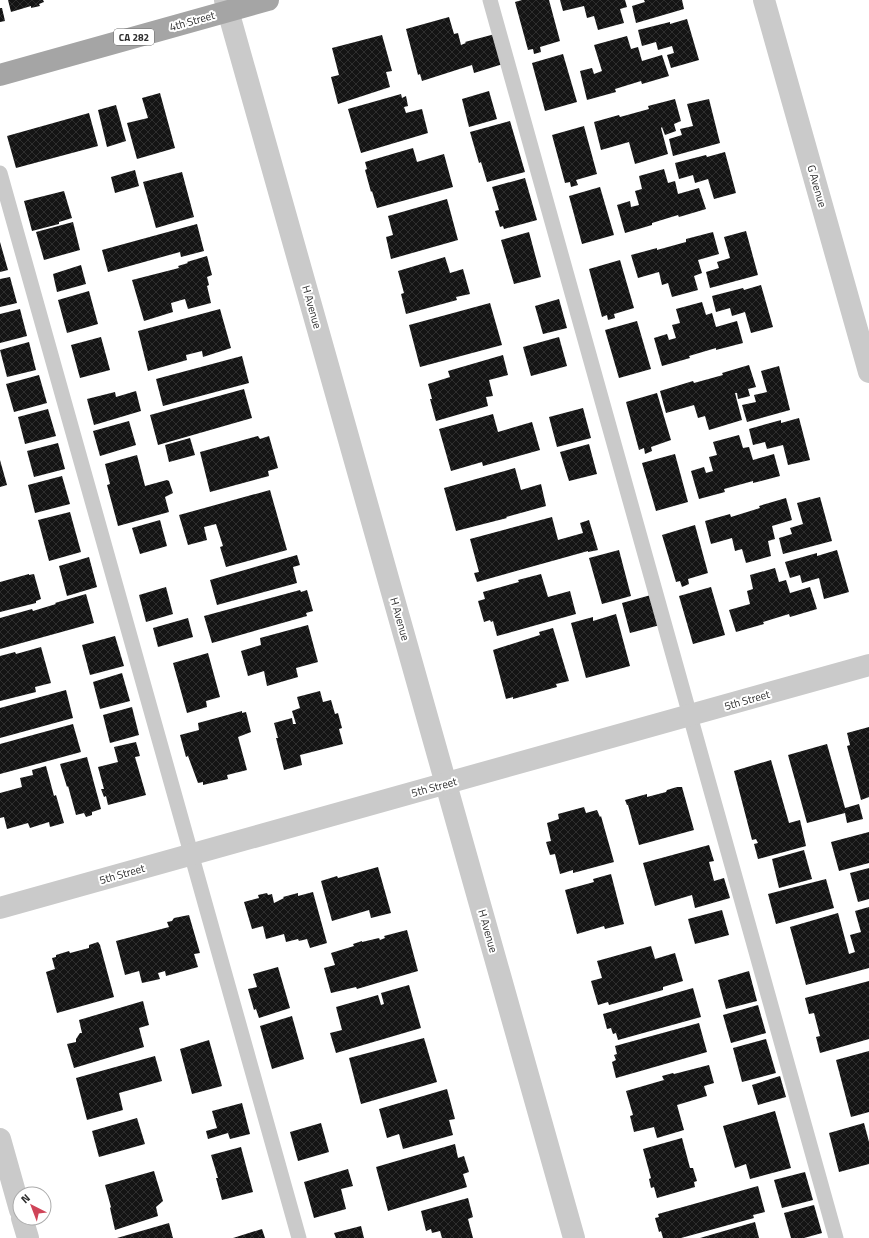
<svg xmlns="http://www.w3.org/2000/svg" width="869" height="1238" viewBox="0 0 869 1238" font-family="'Titillium Web',sans-serif">
  <style>
    .building { fill: url(#building-cross-hatch) }
    .lines { fill: none; stroke-linecap: round; stroke-linejoin: round }
    .lane { stroke: #cacaca; stroke-width: 15 }
    .street { stroke: #cacaca; stroke-width: 22 }
    .primary { stroke: #a5a5a5; stroke-width: 22 }
    .labels { text-anchor: middle; dominant-baseline: central; stroke-width: 4; stroke-linejoin: round; paint-order: stroke }
    .shield { fill: #fff; stroke: #6c6c6c; stroke-width: 1 }
    .shield-label { font-size: 10px; font-weight: bold; fill: #2d2d2d }
    .street-label { font-size: 11px; fill: #2d2d2d; stroke: #fff }
  </style>
  <defs>
    <pattern id="building-cross-hatch" width="8" height="8" patternUnits="userSpaceOnUse"><rect width="8" height="8" fill="#141414"/><path d="M0 0l8 8M0 8l8-8" fill="none" stroke="#2e2e2e"/></pattern>
  </defs>
  <rect width="100%" height="100%" fill="#fff"/>
  <!-- building -->
  <g class="building">
    <path d="M8,0H43L44,2L39,4L40,6L31,8V6L11,12Z"/>
    <path d="M522,0H549L560,41L540,47L541,52L534,54L533,49L528,50L515,2Z"/>
    <path d="M560,0H625L627,7L620,9L624,23L598,30L594,16L587,18L584,6L563,11Z"/>
    <path d="M644,0H682L684,9L636,23L632,6L645,2Z"/>
    <path d="M0,8H2L5,21L0,22Z"/>
    <path d="M449,17L454,34L458,33L461,45L466,43L465,42L495,34L503,64L474,73L472,65L422,81L420,74L418,75L406,29Z"/>
    <path d="M687,19L699,60L671,68L667,55L674,53L672,46L658,50L656,42L642,46L638,30L670,22V24Z"/>
    <path d="M382,35L392,71L386,72L390,87L338,104L331,77L339,75L332,48Z"/>
    <path d="M627,36L631,49L638,47L642,61L662,55L669,76L642,84L641,81L615,89L616,92L587,100L580,71L592,68L594,74L602,71L594,45Z"/>
    <path d="M563,54L577,102L545,111L532,63Z"/>
    <path d="M489,91L497,119L469,127L462,99Z"/>
    <path d="M160,93L175,148L137,159L127,123L148,118L142,98Z"/>
    <path d="M401,94L402,98L406,96L408,106L404,107L406,113L422,109L428,133L361,153L348,109Z"/>
    <path d="M675,99L681,121L674,124L676,131L665,135L662,127L661,128L668,154L635,164L629,142L601,150L594,122L619,115L620,117L649,109L648,106Z"/>
    <path d="M709,99L720,143L673,156L669,139L682,135L680,129L693,126L687,104Z"/>
    <path d="M116,105L126,141L107,147L98,110Z"/>
    <path d="M89,113L98,146L16,168L7,136Z"/>
    <path d="M510,121L525,172L487,182L481,162L479,163L470,132Z"/>
    <path d="M584,126L597,174L576,180L578,185L571,187L570,182L565,183L552,135Z"/>
    <path d="M413,148L417,162L444,154L453,187L377,208L372,191L371,192L365,170L367,169L365,162Z"/>
    <path d="M725,152L736,193L714,199L708,179L695,183L693,175L679,179L675,163L706,155L707,157Z"/>
    <path d="M664,169L668,183L675,181L678,194L699,188L706,209L679,217L678,215L652,223V225L625,233L617,205L630,201L631,207L639,205L635,191L642,189L639,176Z"/>
    <path d="M135,170L139,186L115,193L111,177Z"/>
    <path d="M182,172L194,217L156,228L143,182Z"/>
    <path d="M525,178L537,220L504,229L503,226L500,227L495,211L499,210L492,187Z"/>
    <path d="M600,187L614,235L582,244L569,196Z"/>
    <path d="M64,191L72,218L59,222V224L32,231L24,201Z"/>
    <path d="M447,199L458,240L391,259L386,237L393,235L388,216Z"/>
    <path d="M73,222L80,250L44,260L36,232Z"/>
    <path d="M197,224L204,251L181,257L180,252L108,272L102,250Z"/>
    <path d="M746,231L758,275L710,288L706,272L719,268L717,262L730,258L724,237Z"/>
    <path d="M529,232L541,277L514,284L501,240Z"/>
    <path d="M713,232L719,254L698,260L702,273L694,276L698,290L672,297L668,283L662,285L659,272L638,278L631,255L657,248V250L686,242V239Z"/>
    <path d="M0,242L8,270L0,272Z"/>
    <path d="M207,256L212,275L207,277L209,285L207,286L211,303L188,309L185,299L171,303L173,312L144,321L132,280L179,268L178,266L188,263L187,262Z"/>
    <path d="M445,257L450,273L463,269L470,294L456,297L457,300L406,314L401,294L404,293L398,271Z"/>
    <path d="M620,260L634,308L614,314L615,318L608,320L607,315L602,317L589,269Z"/>
    <path d="M81,265L86,284L57,292L53,274Z"/>
    <path d="M10,277L17,303L0,307V279Z"/>
    <path d="M761,285L773,327L751,333L745,312L732,316L730,308L716,312L712,296L743,288L744,290Z"/>
    <path d="M89,291L98,324L67,333L58,300Z"/>
    <path d="M559,299L567,328L543,334L535,306Z"/>
    <path d="M702,302L706,315L712,313L716,327L737,321L743,343L716,350V348L689,356L690,358L662,366L654,338L667,334L669,340L676,338L672,325L680,323L676,309Z"/>
    <path d="M490,303L502,345L420,367L409,325Z"/>
    <path d="M20,309L27,336L0,343V314Z"/>
    <path d="M220,309L231,348L203,357L202,351L186,355L187,360L148,371L138,331Z"/>
    <path d="M637,321L651,369L619,378L605,330Z"/>
    <path d="M101,337L110,370L80,378L71,345Z"/>
    <path d="M559,337L567,366L531,376L523,347Z"/>
    <path d="M29,342L36,370L7,377L0,350Z"/>
    <path d="M503,355L508,375L489,380L493,396L486,397L488,406L436,421L430,399H432L428,384L450,377L448,371Z"/>
    <path d="M242,356L249,383L163,406L156,379Z"/>
    <path d="M749,365L756,387L748,389L750,396L738,399L737,393H735L742,420L709,430L705,416L698,418L694,405L666,413L660,391L693,381L694,383L723,375L722,373Z"/>
    <path d="M779,366L790,410L747,422L742,405L756,402L754,395L767,392L761,371Z"/>
    <path d="M39,375L47,403L14,412L6,384Z"/>
    <path d="M244,389L252,418L158,445L150,415Z"/>
    <path d="M136,391L141,411L94,425L87,399L115,392L116,397Z"/>
    <path d="M657,393L671,440L651,447L652,451L645,454L644,448L639,450L626,402Z"/>
    <path d="M583,408L591,438L557,447L549,417Z"/>
    <path d="M48,409L56,436L25,444L18,417Z"/>
    <path d="M493,414L498,432L532,422L540,450L483,466L482,462L451,471L439,429Z"/>
    <path d="M799,418L810,460L788,465L783,445L767,449L765,442L753,445L749,429L781,420V423Z"/>
    <path d="M129,421L136,445L100,456L93,431Z"/>
    <path d="M739,435L743,448L749,447L753,460L774,454L780,476L753,483V481L724,489L725,492L699,499L691,471L704,467L706,473L713,471L709,457L717,455L713,442Z"/>
    <path d="M258,436L260,439L269,436L278,468L268,471L269,476L210,492L200,452Z"/>
    <path d="M190,438L195,455L169,462L165,445Z"/>
    <path d="M58,443L65,469L34,477L27,451Z"/>
    <path d="M589,444L597,474L569,481L560,452Z"/>
    <path d="M675,454L688,502L656,511L642,463Z"/>
    <path d="M137,455L145,486L167,480L169,481L173,493L165,497L169,512L118,526L107,485L110,484L105,464Z"/>
    <path d="M0,460L7,485L0,487Z"/>
    <path d="M515,468L521,490L541,484L546,506L506,517L507,518L456,531L444,488Z"/>
    <path d="M62,476L70,504L35,513L28,485Z"/>
    <path d="M270,490L287,550L226,567L220,547L223,546L216,524L204,527L207,540L188,545L179,515Z"/>
    <path d="M820,497L832,541L783,554L779,538L792,534L790,528L803,524L797,503Z"/>
    <path d="M786,498L792,520L772,526L775,539L768,541L771,556L746,563L742,549L735,551L732,538L711,544L705,521L730,514L731,517L760,508L759,506Z"/>
    <path d="M70,512L81,552L49,561L38,520Z"/>
    <path d="M552,517L558,540L583,533L580,523L589,520L598,550L588,552V551L477,582L474,573L479,572L470,539Z"/>
    <path d="M160,520L167,546L140,554L132,528Z"/>
    <path d="M695,525L708,573L688,579L689,584L682,587L680,581L676,582L662,535Z"/>
    <path d="M619,550L631,596L602,604L589,558Z"/>
    <path d="M837,550L849,592L824,599L819,578L802,583L800,575L790,578L785,562L817,553V556Z"/>
    <path d="M297,555L300,565L293,567L297,583L217,605L210,580Z"/>
    <path d="M89,557L97,587L67,596L59,566Z"/>
    <path d="M775,568L779,582L786,580L790,593L810,587L817,609L790,617L789,614L763,622L764,624L736,632L729,610L750,604L747,591L753,589L750,575Z"/>
    <path d="M29,574V575L34,574L41,599L36,601V603L0,612V582Z"/>
    <path d="M541,574L548,597L570,591L576,614L497,636L493,621L491,622L490,620L484,622L478,601L485,599L483,592L519,582L518,580Z"/>
    <path d="M166,587L173,614L146,622L139,595Z"/>
    <path d="M711,587L725,635L693,644L679,596Z"/>
    <path d="M300,590L301,592L307,590L313,611L306,613L307,616L212,643L204,616Z"/>
    <path d="M86,594L94,623L0,649V618L32,609L33,611L56,604L55,603Z"/>
    <path d="M651,595L660,625L630,633L622,603Z"/>
    <path d="M616,614L630,666L586,678L571,623L593,617V621Z"/>
    <path d="M188,618L193,637L158,647L153,628Z"/>
    <path d="M308,625L318,662L296,668L298,677L267,686L264,671L248,676L241,651L261,645L260,638Z"/>
    <path d="M553,628L569,681L556,684L557,687L513,699V697L506,699L493,650L540,635L539,632Z"/>
    <path d="M115,636L124,666L90,675L82,645Z"/>
    <path d="M41,647L51,683L35,687L36,692L0,701V656L15,652L16,654Z"/>
    <path d="M208,653L220,697L206,701L207,707L187,713L173,663Z"/>
    <path d="M122,673L130,701L100,709L93,682Z"/>
    <path d="M66,690L73,718L0,738V708Z"/>
    <path d="M320,691L323,702L331,700L335,714L338,713L342,728L339,729L343,744L300,755L302,765L284,770L276,738H278L274,723L292,718L293,724H296L292,711L300,708L297,697Z"/>
    <path d="M132,707L139,735L110,743L103,715Z"/>
    <path d="M242,711V713L246,712L251,732L238,737L247,770L227,775L228,779L203,785V782L198,783L188,756L186,757L180,735L199,730L198,723Z"/>
    <path d="M73,724L81,752L0,774V744Z"/>
    <path d="M869,727V797L861,800L847,746L850,745L847,733Z"/>
    <path d="M136,742L140,756L135,757L146,795L108,805L106,796L104,797L101,789H104L98,767L118,762L114,747Z"/>
    <path d="M827,744L845,808L859,804L863,819L847,823L845,813L807,823L788,755Z"/>
    <path d="M87,757L101,809L92,812V815L86,817L84,813L76,815L68,786L67,787L60,764Z"/>
    <path d="M771,760L789,823L800,820L806,846L758,859L754,844L758,843L756,839L752,840L734,771Z"/>
    <path d="M46,766L54,796L56,795L64,823L50,827L49,822L30,828L28,823L7,829L4,817L0,818V793L22,787L20,778L33,775L32,770Z"/>
    <path d="M677,787H682L694,830L639,845L628,805H627L625,800L647,794V797L666,792L667,790Z"/>
    <path d="M584,807L586,813L597,810L600,817L601,816L614,862L573,873V870L560,874L555,854L550,855L546,842L551,841L547,823L559,819L558,814Z"/>
    <path d="M869,832V863L839,871L831,842Z"/>
    <path d="M709,845L714,861L709,862L714,881L724,878L730,898L695,908L692,895L655,906L643,863Z"/>
    <path d="M804,850L812,879L779,888L772,859Z"/>
    <path d="M378,867L391,913L371,918L369,910L332,921L321,881L337,876L338,878Z"/>
    <path d="M869,868V899L858,902L850,873Z"/>
    <path d="M611,874L624,924L605,929L604,926L577,934L565,890L594,882L593,879Z"/>
    <path d="M826,879L834,908L776,924L768,894Z"/>
    <path d="M313,892L327,943L310,948L307,939L299,941L298,939L286,942L284,934L266,939L263,926L252,929L244,902L259,898L258,895L267,893L268,895L272,894L274,903L284,898L283,897L298,893V896Z"/>
    <path d="M869,907V968L806,985L790,927L838,913L849,954L855,952L850,935L861,932L855,911Z"/>
    <path d="M722,910L729,935L695,944L688,919Z"/>
    <path d="M189,915L200,953L194,954L198,967L166,976L165,971L158,973L160,979L142,983L139,971L125,975L116,941L169,927L167,922L172,921L174,918Z"/>
    <path d="M407,930L418,971L357,989L356,987L331,993L324,968L335,965L331,953L354,946L353,944L362,941V942L379,938L380,940L385,938L384,936Z"/>
    <path d="M98,942L100,945L114,997L57,1013L46,972L55,969L52,958L56,957V955L69,951L70,953L89,948V945Z"/>
    <path d="M651,946L655,959L675,953L683,981L663,987V990L609,1005L608,1002L598,1005L591,981L602,978L597,961Z"/>
    <path d="M278,967L290,1008L259,1018L256,1009L254,1010L248,989L257,987L253,974Z"/>
    <path d="M749,971L757,1001L726,1009L718,980Z"/>
    <path d="M869,981V1039L820,1053L816,1037L820,1036L814,1013L809,1014L805,998Z"/>
    <path d="M409,985L421,1028L336,1053L330,1033L342,1030L336,1007L378,995L381,1005L384,1004L381,993Z"/>
    <path d="M693,988L701,1017L618,1040L616,1033L613,1034L611,1028L607,1029L603,1014Z"/>
    <path d="M143,1001L149,1025L139,1028L144,1047L74,1068L67,1044L76,1042V1039L80,1033H82L79,1020Z"/>
    <path d="M758,1005L766,1033L731,1043L723,1015Z"/>
    <path d="M292,1016L304,1059L272,1069L260,1026Z"/>
    <path d="M699,1023L707,1052L616,1078L612,1062L616,1060L614,1055L617,1054L615,1046Z"/>
    <path d="M424,1038L437,1082L361,1104L349,1058Z"/>
    <path d="M766,1039L776,1073L742,1082L733,1048Z"/>
    <path d="M209,1040L222,1086L192,1094L180,1049Z"/>
    <path d="M869,1051V1112L851,1117L836,1060Z"/>
    <path d="M155,1056L162,1081L119,1093L123,1110L87,1120L76,1078Z"/>
    <path d="M709,1065L714,1083L704,1086L707,1096L677,1105L684,1130L657,1138L654,1127L634,1132L630,1116L633,1115L626,1091L664,1080L662,1076L673,1073L674,1074Z"/>
    <path d="M780,1076L786,1097L758,1105L752,1085Z"/>
    <path d="M447,1089L455,1119L449,1120L453,1135L403,1149L399,1134L387,1138L379,1109Z"/>
    <path d="M242,1103L250,1134L230,1139L228,1133L208,1139L206,1131L217,1128L212,1111Z"/>
    <path d="M775,1111L791,1168L750,1179L746,1164L735,1168L723,1126Z"/>
    <path d="M137,1118L145,1144L99,1157L92,1131Z"/>
    <path d="M321,1123L329,1152L298,1161L290,1132Z"/>
    <path d="M864,1123L869,1142V1164L839,1172L829,1133Z"/>
    <path d="M682,1138L690,1168H693L697,1181L694,1182L695,1187L657,1198L654,1187L651,1188L649,1179L651,1178L643,1149Z"/>
    <path d="M455,1144L458,1158L464,1156L469,1172L463,1174L467,1187L388,1211L376,1167Z"/>
    <path d="M241,1147L253,1192L222,1200L216,1178H218L211,1155Z"/>
    <path d="M348,1169L353,1186L341,1189L346,1209L314,1218L304,1182Z"/>
    <path d="M154,1171L163,1201L156,1207L158,1216L115,1230L110,1208L111,1207L105,1185Z"/>
    <path d="M805,1172L813,1200L782,1208L774,1180Z"/>
    <path d="M758,1186L765,1212L753,1215L754,1218L681,1238H663L661,1231L659,1232L655,1218L659,1217L658,1214Z"/>
    <path d="M468,1198L473,1217L468,1219L473,1238H442L440,1231L432,1233L431,1229L426,1231L421,1211Z"/>
    <path d="M814,1205L822,1233L804,1238H791L784,1213Z"/>
    <path d="M755,1222L759,1238H700Z"/>
    <path d="M169,1223L173,1238H117Z"/>
    <path d="M361,1226L364,1238H336L334,1233Z"/>
    <path d="M262,1229L265,1238H233Z"/>
  </g>
  <g class="lines">
    <!-- lane -->
    <g class="lane">
      <path d="M490,0L836,1238"/>
      <path d="M0,173L299,1238"/>
    </g>
    <!-- street -->
    <g class="street">
      <path d="M225,0L574,1238"/>
      <path d="M764,0L869,372"/>
      <path d="M0,908L869,665"/>
      <path d="M0,1139L20,1210"/>
      <path d="M22,1218L28,1238"/>
    </g>
    <!-- primary -->
    <path class="primary" d="M0,75L268,0"/>
  </g>
  <g class="labels">
    <!-- shield labels -->
    <rect class="shield" x="114" y="29" width="40" height="16" rx="3"/>
    <g class="shield-label">
      <text x="134" y="37">CA 282</text>
    </g>
    <!-- street labels -->
    <g class="street-label">
      <text transform="translate(192 21) rotate(-16)">4th Street</text>
      <text transform="translate(817 186) rotate(74)">G Avenue</text>
      <text transform="translate(312 307) rotate(74)">H Avenue</text>
      <text transform="translate(400 619) rotate(74)">H Avenue</text>
      <text transform="translate(747 700) rotate(-16)">5th Street</text>
      <text transform="translate(434 787) rotate(-15)">5th Street</text>
      <text transform="translate(122 874) rotate(-16)">5th Street</text>
      <text transform="translate(488 931) rotate(74)">H Avenue</text>
    </g>
  </g>
  <!-- north arrow -->
  <g transform="translate(32 1206) rotate(318)"><circle r="19" fill="#ffffff" stroke="#ababab"/>
  <path d="M0-3L7 15L0 10L-7 15Z" fill="#cf4458"/>
  <text y="-6" font-size="11" font-weight="bold" text-anchor="middle" fill="#2d2d2d">N</text>
  </g>
</svg>
